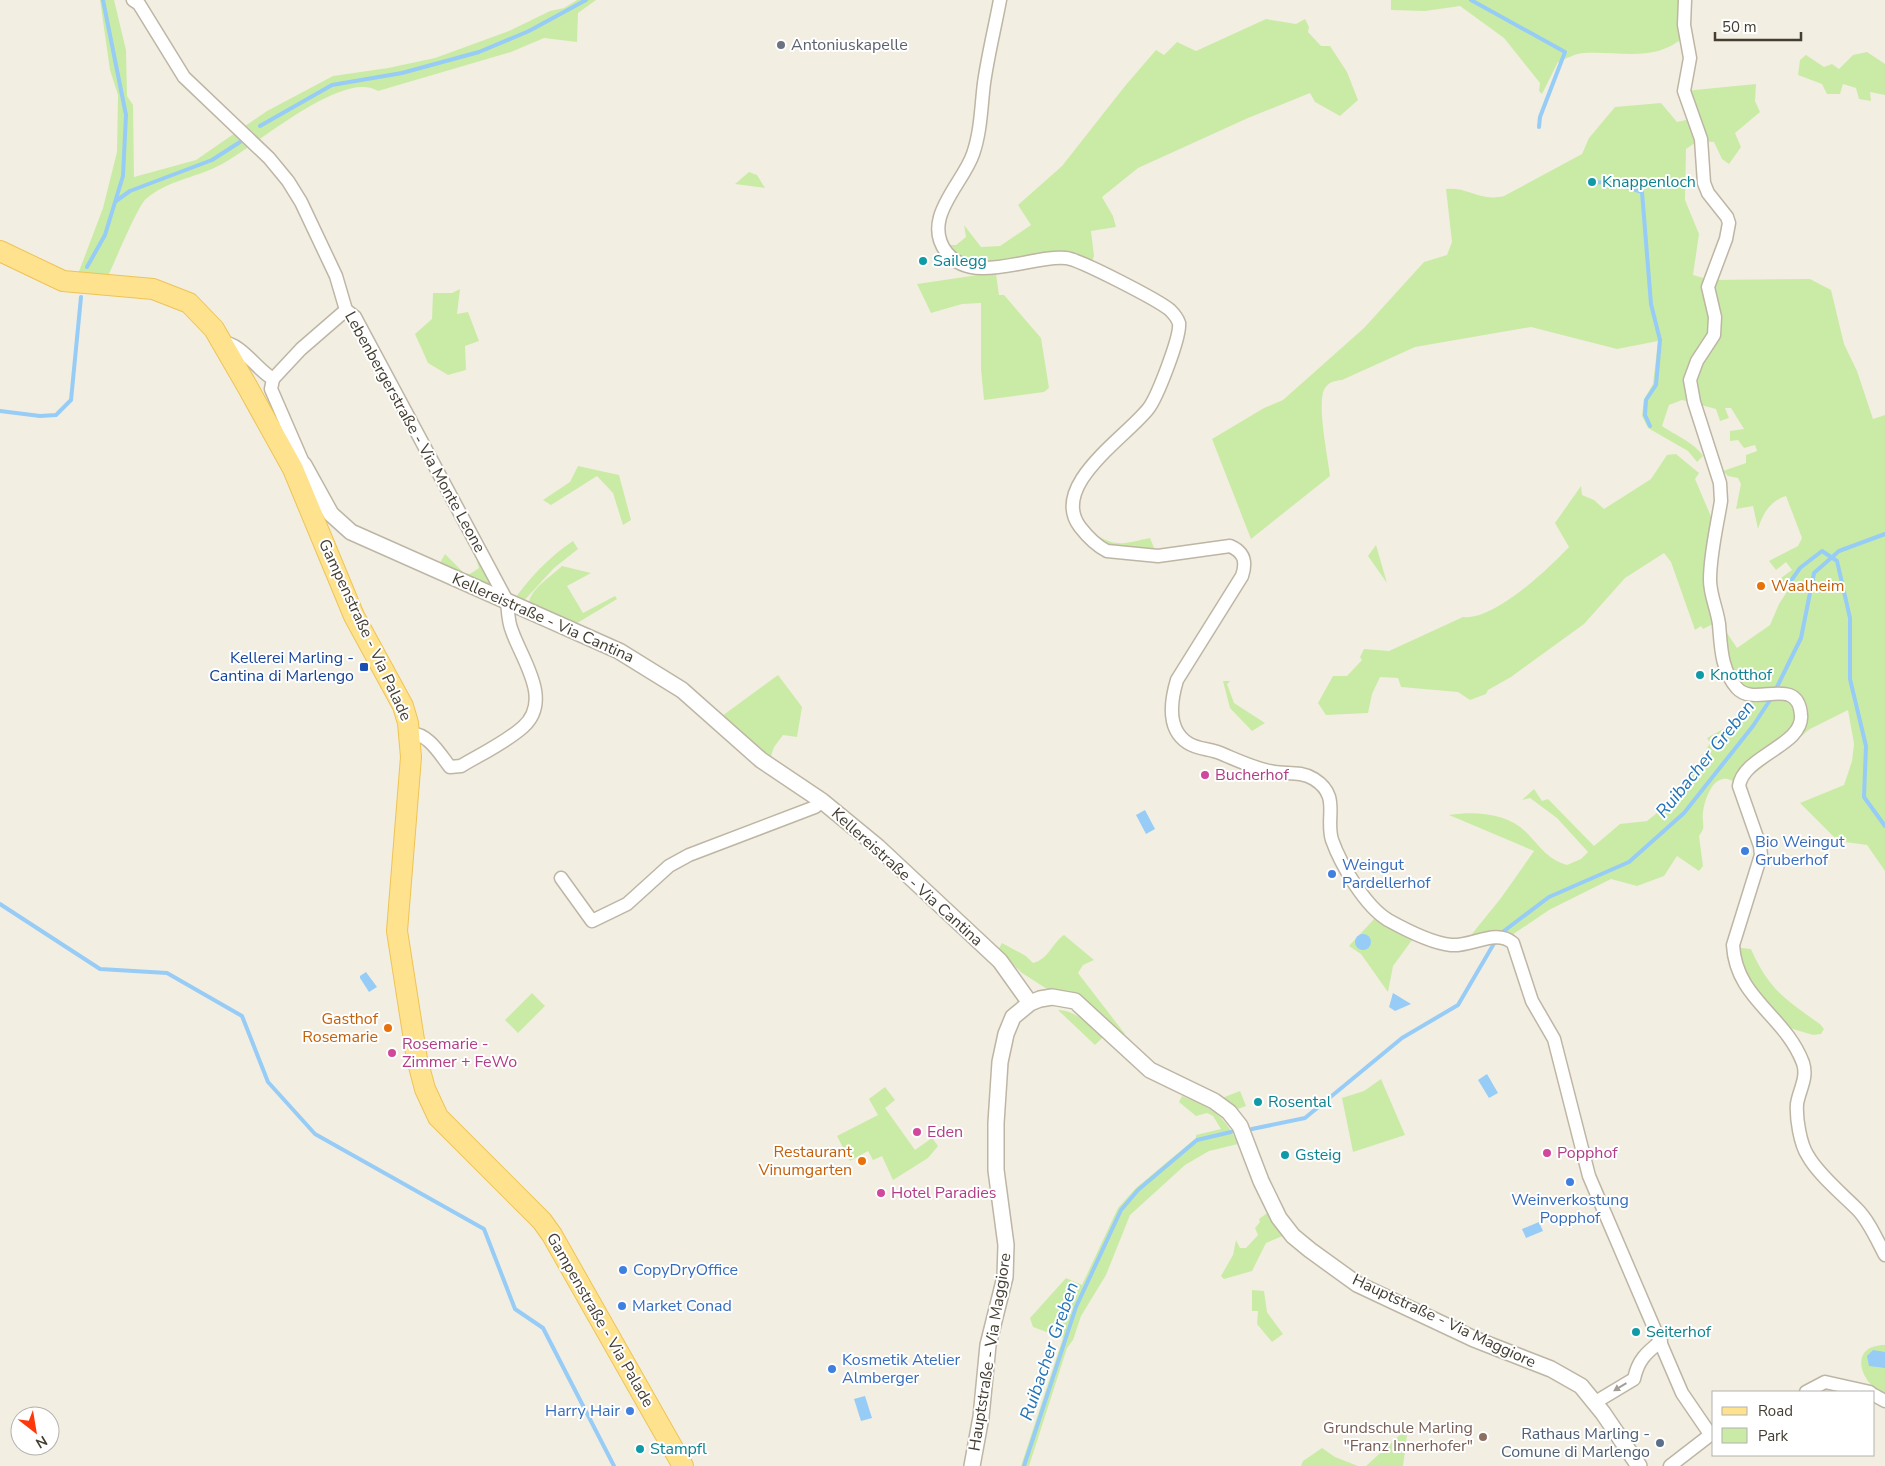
<svg xmlns="http://www.w3.org/2000/svg" width="1885" height="1466" viewBox="0 0 1885 1466" font-family="'Nunito Sans',sans-serif">
  <style>
    .green { fill: #caeba6 }
    .water { fill: #97ccf6 }
    .lines { fill: none; stroke-linecap: round; stroke-linejoin: round }
    .stream { stroke: #97ccf6; stroke-width: 4 }
    .minor-casing { stroke: #beb6a4; stroke-width: 15 }
    .tertiary-casing { stroke: #beb6a4; stroke-width: 18 }
    .primary-casing { stroke: #edc455; stroke-width: 22 }
    .minor { stroke: #fff; stroke-width: 12 }
    .tertiary { stroke: #fff; stroke-width: 15 }
    .primary { stroke: #ffe28e; stroke-width: 20 }
    .oneway { fill: #a29e98 }
    .worship-dot { fill: #6b7280; stroke: #fff; stroke-width: 2 }
    .culture-dot { fill: #0f9aa8; stroke: #fff; stroke-width: 2 }
    .food-dot { fill: #e8710a; stroke: #fff; stroke-width: 2 }
    .transit-dot { fill: #1a4fb4; stroke: #fff; stroke-width: 2 }
    .hotel-dot { fill: #d1479c; stroke: #fff; stroke-width: 2 }
    .shop-dot { fill: #3f7fe0; stroke: #fff; stroke-width: 2 }
    .education-dot { fill: #8d6e63; stroke: #fff; stroke-width: 2 }
    .service-dot { fill: #5c6f8a; stroke: #fff; stroke-width: 2 }
    .labels { text-anchor: middle; dominant-baseline: central; stroke-width: 4; stroke-linejoin: round; paint-order: stroke }
    .worship-label { font-size: 16px; fill: #5b616d; stroke: #fff; text-anchor: start }
    .culture-label { font-size: 16px; fill: #0d838f; stroke: #fff; text-anchor: start }
    .street-label { font-size: 16px; fill: #443e32; stroke: #fff }
    .food-label { font-size: 16px; fill: #c56008; stroke: #fff; text-anchor: end }
    .transit-label { font-size: 16px; fill: #164399; stroke: #fff; text-anchor: end }
    .hotel-label { font-size: 16px; fill: #b23c85; stroke: #fff; text-anchor: start }
    .shop-label { font-size: 16px; fill: #366cbe; stroke: #fff; text-anchor: start }
    .education-label { font-size: 16px; fill: #785e54; stroke: #fff; text-anchor: end }
    .service-label { font-size: 16px; fill: #4e5e75; stroke: #fff; text-anchor: end }
    .water-label { font-size: 18px; font-style: italic; fill: #2474b8; stroke: #fff }
  </style>
  <rect width="100%" height="100%" fill="#f3eee2"/>
  <!-- green -->
  <g class="green">
    <path d="M100,0H114L126,50L127,96L133,105L134,177L196,160L267,111L333,76L388,68L435,58L509,31L550,11L564,8L577,0H596L578,13L577,42L544,38L511,52L378,91C342,68 252,150 218,166C195,178 166,181 146,199C138,205 114,264 107,278L78,274L103,208L117,152L118,95L110,70Z"/>
    <path d="M1391,0H1685V36C1655,63 1621,51 1584,53C1576,53 1566,59 1558,62L1542,94L1539,91L1540,83L1504,38L1460,6L1425,11L1391,10Z"/>
    <path d="M1266,19L1296,24L1305,19L1309,27L1308,32L1321,46H1330L1347,72L1358,100L1340,116L1315,102L1310,93L1248,118L1138,168L1102,197L1113,216L1116,227L1091,231L1094,256L1090,267L1076,260L995,267L999,295H1004L1041,338L1049,388L1044,392L984,400L981,369V303L962,304L931,313L917,284L978,275L977,270L943,245H956L966,237L964,225L981,247L1000,246L1031,225L1018,205L1062,166L1125,86L1156,50L1164,55L1177,42L1196,51Z"/>
    <path d="M1867,52L1885,64V95L1870,92L1871,101L1859,99L1856,88L1843,84L1840,94H1827L1822,84L1798,75L1800,60L1806,55L1824,67L1832,64L1839,69L1853,55Z"/>
    <path d="M1756,84L1755,101L1760,112L1735,133L1741,147L1729,164L1722,159L1714,142L1698,141L1686,149L1685,200L1699,234L1693,275L1711,280L1810,279L1831,290L1844,344L1857,371L1873,419L1885,415V871L1867,845L1838,841L1800,803L1844,785L1852,761L1854,744L1848,710L1810,729L1739,786C1718,765 1705,794 1703,813C1702,818 1704,825 1703,829C1702,832 1700,834 1699,836L1703,866L1699,871L1677,856L1664,876L1637,886L1611,879L1549,910L1509,937L1463,945L1501,898L1534,851L1449,815C1476,811 1508,813 1528,834C1541,848 1549,860 1567,865L1581,859L1588,852L1557,818L1530,798L1522,800L1534,789L1542,801L1548,799L1594,846L1620,824L1647,821L1680,794L1710,743L1707,738L1739,720L1752,697L1737,689L1715,623L1703,629L1701,626L1695,630L1671,562L1664,553L1625,578L1584,624L1511,677L1488,690L1486,694L1470,700L1458,692L1401,687L1398,678L1380,677L1372,694L1368,713L1326,715L1318,703L1333,676H1347L1362,660L1360,657L1364,649L1389,651L1463,617C1494,621 1548,569 1569,547L1555,523L1581,486L1582,495L1594,500L1604,509L1651,479L1667,455L1676,454L1699,473L1695,479L1712,519L1711,568L1719,621L1737,648L1770,625L1779,604L1788,590L1781,578L1792,570L1786,562L1776,570L1769,561L1798,546L1802,538L1786,496C1770,501 1763,513 1758,529L1753,506L1736,509L1741,484L1738,478L1728,476L1723,471L1746,463V455L1757,451L1755,445L1744,448L1738,440L1730,441V431L1744,429L1731,408H1725L1729,418L1720,421L1716,409L1682,400L1669,405L1662,426C1675,435 1695,443 1703,456L1697,462L1688,451L1648,428L1642,416L1644,399L1653,384L1658,341L1617,349L1531,327L1415,347L1342,380C1335,381 1330,381 1325,388C1316,402 1328,457 1330,476L1251,539L1212,439L1264,408L1283,400L1364,328L1424,262L1447,255L1452,242L1446,189C1469,187 1480,202 1504,196L1582,154L1589,138L1615,107L1661,103L1677,122L1695,118L1684,91Z"/>
    <path d="M749,172L757,175L765,188L735,184Z"/>
    <path d="M460,289L457,314L468,312L479,341L465,346L466,370L448,375L428,363L415,334L432,319L433,293H452Z"/>
    <path d="M578,466L619,475L631,520L623,525L613,493L597,476L551,505L543,500L570,482Z"/>
    <path d="M1091,532C1117,548 1121,544 1150,538L1157,555L1112,549Z"/>
    <path d="M573,541L578,549L554,568L519,606L512,603C527,580 550,556 573,541Z"/>
    <path d="M1376,545L1387,583L1368,556Z"/>
    <path d="M445,554L464,573L470,574L479,568L476,558L482,556L507,601L436,570Z"/>
    <path d="M562,566L591,573L567,586L583,613L615,596L617,599L574,625L529,603C530,589 553,575 562,566Z"/>
    <path d="M778,675L802,707L797,737L783,735L774,747L770,759L722,716Z"/>
    <path d="M1223,681H1230L1227,684L1234,703L1265,723L1252,731L1230,708Z"/>
    <path d="M1376,917L1412,940L1393,966L1388,992L1361,954L1349,946Z"/>
    <path d="M1064,935L1094,960L1083,965L1078,973L1125,1034L1122,1037L1079,996L1062,990L1047,989L1022,973L998,950L1002,943L1026,956L1033,963C1049,959 1052,943 1064,935Z"/>
    <path d="M1733,947L1751,949C1769,990 1786,1000 1820,1024L1824,1029L1821,1034L1813,1035L1780,1025L1758,1001Z"/>
    <path d="M532,993L545,1006L518,1033L505,1020Z"/>
    <path d="M1058,1010C1078,1011 1089,1025 1103,1037L1095,1045Z"/>
    <path d="M1381,1079L1405,1135L1353,1152L1342,1098L1364,1091Z"/>
    <path d="M885,1087L895,1100L885,1108L915,1150L932,1138L938,1146L928,1158L893,1180L882,1156L873,1160L868,1151L850,1161L837,1136L878,1115L869,1099Z"/>
    <path d="M1240,1091L1246,1106L1235,1110L1222,1098Z"/>
    <path d="M1182,1096C1211,1108 1224,1114 1238,1144L1209,1151L1185,1165L1130,1215L1106,1275L1081,1316L1073,1340L1067,1348L1029,1466H1021L1063,1338L1033,1327L1030,1318L1066,1278L1082,1285L1118,1208L1136,1188L1196,1138V1135L1221,1129L1213,1116L1207,1113L1196,1116L1179,1102Z"/>
    <path d="M1274,1208L1290,1233L1266,1243L1252,1271L1224,1279L1221,1276L1233,1255L1236,1240L1240,1248H1246L1258,1235L1255,1228L1260,1222L1259,1219Z"/>
    <path d="M1252,1290L1264,1291L1267,1312L1283,1334L1272,1342L1257,1324L1258,1311H1252Z"/>
    <path d="M1885,1345V1395C1859,1383 1848,1345 1885,1345Z"/>
    <path d="M1401,1434L1407,1435L1403,1466H1366Z"/>
    <path d="M1322,1448L1335,1457L1358,1466H1301L1303,1461Z"/>
  </g>
  <!-- water -->
  <g class="water">
    <path d="M1145,810L1155,829L1146,834L1136,815Z"/>
    <circle cx="1363" cy="942" r="8"/>
    <path d="M366,972L377,987L369,992L360,978V976Z"/>
    <path d="M1393,993L1411,1004L1395,1011L1389,1007Z"/>
    <path d="M1487,1074L1498,1093L1489,1098L1478,1080Z"/>
    <path d="M1539,1222L1543,1231L1526,1238L1522,1229Z"/>
    <path d="M1873,1350L1885,1352V1368L1869,1366L1867,1356Z"/>
    <path d="M865,1396L872,1418L861,1421L854,1399Z"/>
  </g>
  <g class="lines">
    <!-- stream -->
    <g class="stream">
      <path d="M1471,0L1565,52L1540,117L1539,127"/>
      <path d="M260,126L332,85L402,73L479,52L529,31L586,0"/>
      <path d="M1592,182L1614,183L1642,192L1651,304L1660,340L1656,385L1646,400L1645,415L1650,426"/>
      <path d="M116,201L130,191L212,160L240,142"/>
      <path d="M87,267L105,235L123,176L126,115L103,0"/>
      <path d="M0,411L40,416L56,415L71,400L81,297"/>
      <path d="M1786,588L1800,568L1822,551L1837,561L1850,618V679L1866,746L1864,797L1885,826"/>
      <path d="M1775,691L1801,638L1814,573L1839,551L1885,534"/>
      <path d="M0,904L100,969L167,973L242,1016L268,1082L315,1134L484,1229L515,1309L543,1328L614,1466"/>
      <path d="M1500,934L1549,897L1629,862L1684,813L1753,726L1772,697"/>
      <path d="M1252,1129L1305,1118L1402,1038L1458,1005L1496,940"/>
      <path d="M1024,1466L1076,1307L1121,1210L1138,1190L1197,1140L1231,1132"/>
    </g>
    <!-- minor casing -->
    <g class="minor-casing">
      <g id="minor">
        <path d="M133,0L139,4L184,77L269,158L288,181L301,202L336,276L346,310"/>
        <path d="M1000,0C995,27 988,55 984,83C981,107 981,131 973,154C963,184 920,219 947,253C974,286 1033,254 1066,258C1079,259 1158,300 1170,310C1174,314 1177,317 1179,323C1181,336 1157,398 1148,409C1125,438 1049,486 1080,527C1087,536 1097,546 1107,551L1158,556L1230,546C1244,552 1247,561 1242,576L1177,680C1171,700 1166,729 1188,743C1197,749 1210,749 1220,753C1237,760 1255,769 1274,772C1288,774 1301,771 1314,779C1341,796 1325,817 1332,840C1341,865 1365,906 1388,920C1406,930 1431,943 1451,945C1471,947 1496,928 1513,943L1532,1001L1554,1039L1589,1176L1682,1393L1710,1434"/>
        <path d="M1685,0L1684,25L1690,58L1684,91L1701,139L1704,183L1708,193L1727,217L1729,223L1726,239L1708,287L1715,317L1714,335L1697,361L1690,380L1694,402L1720,483L1721,501C1717,526 1710,554 1710,580C1710,595 1717,609 1719,624C1721,647 1721,670 1737,688C1754,708 1798,674 1801,715C1804,745 1743,756 1739,786L1760,846L1761,855L1733,945C1736,999 1785,1015 1803,1063C1808,1078 1799,1090 1797,1104C1796,1118 1800,1144 1808,1156C1818,1174 1842,1194 1857,1209C1869,1221 1877,1240 1885,1255"/>
        <path d="M346,310L355,317L507,601C508,611 508,622 512,631C522,660 553,700 523,727C505,743 481,754 461,766L450,767C439,753 429,734 410,733"/>
        <path d="M222,342C242,344 255,368 273,379L271,389L304,465"/>
        <path d="M273,379L301,349L346,310"/>
        <path d="M561,878L592,921L627,904L669,866L689,855L815,807L822,801"/>
        <path d="M1806,1392L1825,1382L1870,1392"/>
        <path d="M1874,1395L1885,1401"/>
        <path d="M1594,1403L1634,1379C1638,1360 1646,1353 1661,1341"/>
        <path d="M1670,1466L1714,1432"/>
      </g>
    </g>
    <!-- tertiary casing -->
    <g class="tertiary-casing">
      <g id="tertiary">
        <path d="M293,469L304,465L331,514L351,532L619,651L682,690L761,760L822,801L878,847L1000,961L1030,1003"/>
        <path d="M972,1466L981,1417L988,1345L1005,1277L1006,1245L996,1170V1123L1000,1062L1006,1034L1013,1017L1030,1003L1040,999L1052,997L1075,1001L1150,1070L1214,1101L1229,1112L1240,1126L1261,1181L1279,1218L1293,1236L1310,1250L1357,1284L1474,1339L1551,1369L1581,1386L1603,1413L1639,1466"/>
      </g>
    </g>
    <!-- primary casing -->
    <g class="primary-casing">
      <path id="primary" d="M0,251L63,281L153,289L189,303L214,329L247,386L293,469L354,616L403,706L408,723L411,757L397,931L417,1059L425,1089L438,1117L542,1221L552,1235L683,1466"/>
    </g>
    <!-- minor -->
    <use href="#minor" class="minor"/>
    <!-- tertiary -->
    <use href="#tertiary" class="tertiary"/>
    <!-- primary -->
    <use href="#primary" class="primary"/>
  </g>
  <!-- one-way arrows -->
  <defs><path id="oneway-solid" d="M-6-.8H1V-3.2L6.5 0L1 3.2V.8H-6Z" transform="scale(1.25)"/></defs>
  <use class="oneway" href="#oneway-solid" transform="translate(1620 1387) rotate(149)"/>
  <!-- markers -->
  <circle class="worship-dot" cx="781" cy="45" r="5"/>
  <g class="culture-dot">
    <circle cx="1592" cy="182" r="5"/>
    <circle cx="923" cy="261" r="5"/>
    <circle cx="1700" cy="675" r="5"/>
    <circle cx="1258" cy="1102" r="5"/>
    <circle cx="1285" cy="1155" r="5"/>
    <circle cx="1636" cy="1332" r="5"/>
    <circle cx="640" cy="1449" r="5"/>
  </g>
  <g class="food-dot">
    <circle cx="1761" cy="586" r="5"/>
    <circle cx="388" cy="1028" r="5"/>
    <circle cx="862" cy="1161" r="5"/>
  </g>
  <rect class="transit-dot" x="359" y="662" width="10" height="10" rx="2.5"/>
  <g class="hotel-dot">
    <circle cx="1205" cy="775" r="5"/>
    <circle cx="392" cy="1053" r="5"/>
    <circle cx="917" cy="1132" r="5"/>
    <circle cx="1547" cy="1153" r="5"/>
    <circle cx="881" cy="1193" r="5"/>
  </g>
  <g class="shop-dot">
    <circle cx="1745" cy="851" r="5"/>
    <circle cx="1332" cy="874" r="5"/>
    <circle cx="1570" cy="1182" r="5"/>
    <circle cx="623" cy="1270" r="5"/>
    <circle cx="622" cy="1306" r="5"/>
    <circle cx="832" cy="1369" r="5"/>
    <circle cx="630" cy="1411" r="5"/>
  </g>
  <circle class="education-dot" cx="1483" cy="1437" r="5"/>
  <circle class="service-dot" cx="1660" cy="1443" r="5"/>
  <g class="labels">
    <!-- worship labels -->
    <g class="worship-label">
      <text x="791" y="45">Antoniuskapelle</text>
    </g>
    <!-- culture labels -->
    <g class="culture-label">
      <text x="1602" y="182">Knappenloch</text>
      <text x="933" y="261">Sailegg</text>
      <text x="1710" y="675">Knotthof</text>
      <text x="1268" y="1102">Rosental</text>
      <text x="1295" y="1155">Gsteig</text>
      <text x="1646" y="1332">Seiterhof</text>
      <text x="650" y="1449">Stampfl</text>
    </g>
    <!-- street labels -->
    <g class="street-label">
      <text transform="translate(415 432) rotate(61)">Lebenbergerstraße - Via Monte Leone</text>
      <text transform="translate(543 618) rotate(24)">Kellereistraße - Via Cantina</text>
      <text transform="translate(365 630) rotate(65)">Gampenstraße - Via Palade</text>
      <text transform="translate(907 877) rotate(42)">Kellereistraße - Via Cantina</text>
      <text transform="translate(600 1320) rotate(60)">Gampenstraße - Via Palade</text>
      <text transform="translate(1444 1321) rotate(25)">Hauptstraße - Via Maggiore</text>
      <text transform="translate(990 1352) rotate(-81)">Hauptstraße - Via Maggiore</text>
    </g>
    <!-- food labels -->
    <g class="food-label">
      <text x="1771" y="586" text-anchor="start">Waalheim</text>
      <text x="378" y="1019">Gasthof<tspan x="378" dy="18">Rosemarie</tspan></text>
      <text x="852" y="1152">Restaurant<tspan x="852" dy="18">Vinumgarten</tspan></text>
    </g>
    <!-- transit labels -->
    <g class="transit-label">
      <text x="354" y="658">Kellerei Marling -<tspan x="354" dy="18">Cantina di Marlengo</tspan></text>
    </g>
    <!-- hotel labels -->
    <g class="hotel-label">
      <text x="1215" y="775">Bucherhof</text>
      <text x="402" y="1044">Rosemarie -<tspan x="402" dy="18">Zimmer + FeWo</tspan></text>
      <text x="927" y="1132">Eden</text>
      <text x="1557" y="1153">Popphof</text>
      <text x="891" y="1193">Hotel Paradies</text>
    </g>
    <!-- shop labels -->
    <g class="shop-label">
      <text x="1755" y="842">Bio Weingut<tspan x="1755" dy="18">Gruberhof</tspan></text>
      <text x="1342" y="865">Weingut<tspan x="1342" dy="18">Pardellerhof</tspan></text>
      <text x="1570" y="1200" text-anchor="middle">Weinverkostung<tspan x="1570" dy="18">Popphof</tspan></text>
      <text x="633" y="1270">CopyDryOffice</text>
      <text x="632" y="1306">Market Conad</text>
      <text x="842" y="1360">Kosmetik Atelier<tspan x="842" dy="18">Almberger</tspan></text>
      <text x="620" y="1411" text-anchor="end">Harry Hair</text>
    </g>
    <!-- education labels -->
    <g class="education-label">
      <text x="1473" y="1428">Grundschule Marling<tspan x="1473" dy="18">"Franz Innerhofer"</tspan></text>
    </g>
    <!-- service labels -->
    <g class="service-label">
      <text x="1650" y="1434">Rathaus Marling -<tspan x="1650" dy="18">Comune di Marlengo</tspan></text>
    </g>
    <!-- water labels -->
    <g class="water-label">
      <text transform="translate(1705 759) rotate(-51)">Ruibacher Greben</text>
      <text transform="translate(1049 1351) rotate(-71)">Ruibacher Greben</text>
    </g>
  </g>
  <!-- legend -->
  <rect x="1712" y="1391" width="162" height="65" fill="#ffffff" stroke="#b4b2ad"/>
  <rect x="1722" y="1407" width="25" height="8" fill="#ffe28e" stroke="#b4b2ad"/>
  <text x="1758" y="1416" font-size="15" fill="#443e32">Road</text>
  <rect x="1722" y="1428" width="25" height="15" fill="#caeba6" stroke="#b4b2ad"/>
  <text x="1758" y="1441" font-size="15" fill="#443e32">Park</text>
  <!-- north arrow -->
  <g transform="translate(35 1431) rotate(149)"><circle r="24" fill="#ffffff" stroke="#b4b2ad"/>
  <path d="M0-4L9 19L0 12L-9 19Z" fill="#ff380c"/>
  <text y="-8" font-size="14" font-weight="bold" text-anchor="middle" fill="#443e32">N</text>
  </g>
  <!-- scale -->
  <path d="M1715 32v8h86v-8" fill="none" stroke="#443e32" stroke-width="2.5"/>
  <text x="1722" y="32" font-size="15" fill="#443e32" stroke="#ffffff" stroke-width="4" paint-order="stroke">50 m</text>
</svg>
